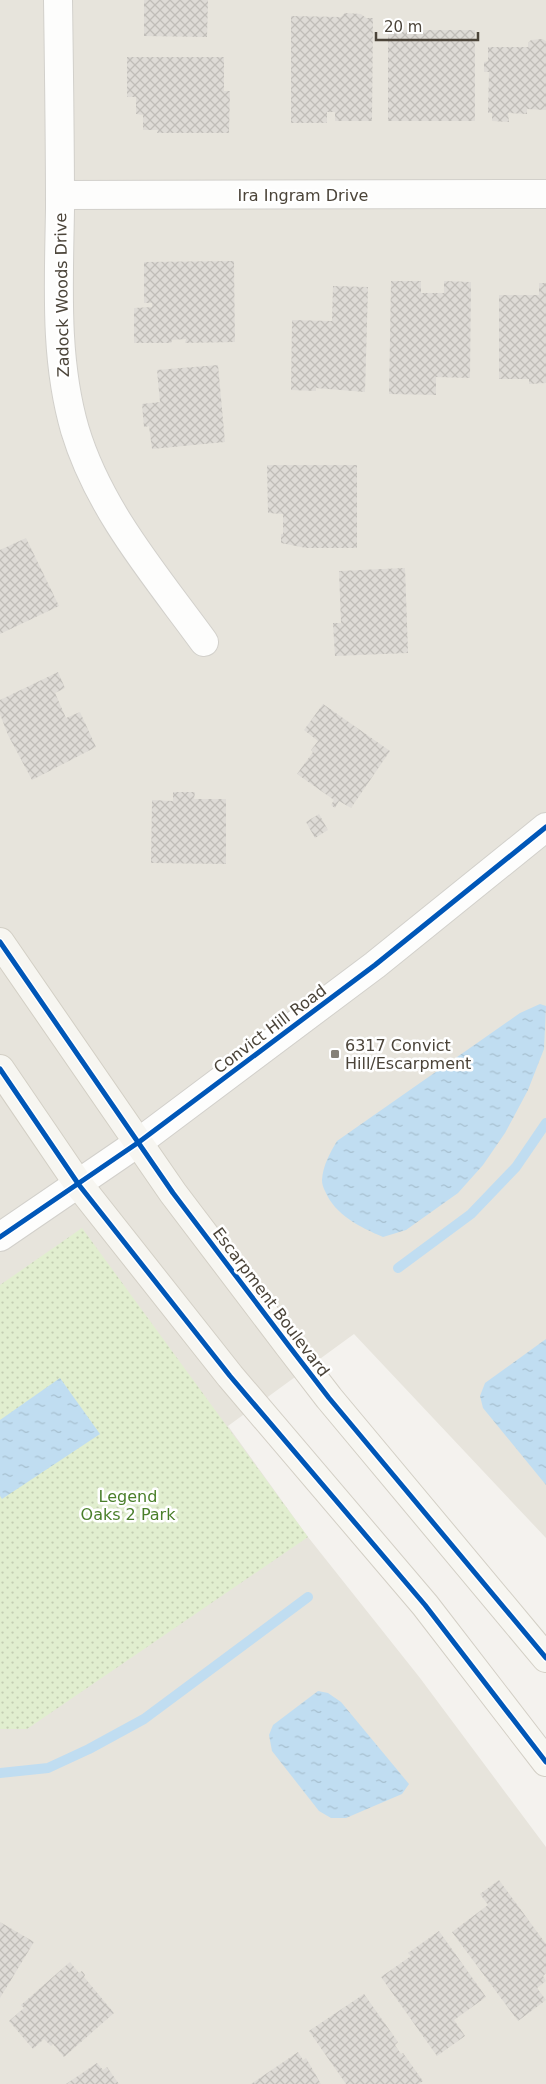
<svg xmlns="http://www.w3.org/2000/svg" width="546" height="2084" viewBox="0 0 546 2084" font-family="'DejaVu Sans',sans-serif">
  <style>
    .residential { fill: #e7e4dc }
    .park { fill: url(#park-dots) }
    .water { fill: url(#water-ripples) }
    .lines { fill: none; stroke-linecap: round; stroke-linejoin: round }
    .stream { stroke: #c0ddf1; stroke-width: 10 }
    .building { fill: url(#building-cross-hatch) }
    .minor-casing { stroke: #d2d0cb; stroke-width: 30 }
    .tertiary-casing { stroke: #d2d0cb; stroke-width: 30 }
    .secondary-casing { stroke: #d3cfc5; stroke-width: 30 }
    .minor { stroke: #fdfdfc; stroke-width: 28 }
    .tertiary { stroke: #fdfdfc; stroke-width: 28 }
    .secondary { stroke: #f7f6f1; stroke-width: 28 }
    .cycleway-casing { stroke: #fff; stroke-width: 8 }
    .cycleway { stroke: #0057b8; stroke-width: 5 }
    .poi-dot { fill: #868178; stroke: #fff; stroke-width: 2 }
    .labels { text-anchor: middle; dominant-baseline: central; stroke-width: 5; stroke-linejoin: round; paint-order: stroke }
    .street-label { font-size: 16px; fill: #4b4439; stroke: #fff }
    .poi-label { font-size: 16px; fill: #4b4439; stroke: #fff; text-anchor: start }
    .park-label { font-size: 16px; fill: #4a7f2a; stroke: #fff }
  </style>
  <defs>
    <pattern id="park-dots" width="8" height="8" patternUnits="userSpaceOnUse" patternTransform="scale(1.25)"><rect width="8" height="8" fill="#e1eecf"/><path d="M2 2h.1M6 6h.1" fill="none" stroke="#c3cdb2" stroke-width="1.8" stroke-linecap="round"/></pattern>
    <pattern id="water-ripples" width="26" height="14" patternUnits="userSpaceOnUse" patternTransform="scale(1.25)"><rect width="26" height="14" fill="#c0ddf1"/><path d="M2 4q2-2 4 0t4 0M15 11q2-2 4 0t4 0" fill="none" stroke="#a6bfcf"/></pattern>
    <pattern id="building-cross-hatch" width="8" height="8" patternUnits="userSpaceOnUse" patternTransform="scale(1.25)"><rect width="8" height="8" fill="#dedbd6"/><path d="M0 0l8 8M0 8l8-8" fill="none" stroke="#c0bdb8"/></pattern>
  </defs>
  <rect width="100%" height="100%" fill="#f4f2ee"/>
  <!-- residential -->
  <path class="residential" d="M0,0H546V1538L354,1334L228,1426L308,1537L420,1678L546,1847V2084H0Z"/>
  <!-- park -->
  <path class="park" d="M82,1228L308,1537L27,1729H0V1285Z"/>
  <!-- water -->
  <g class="water">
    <path d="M540,1004L546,1006L544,1049L528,1090L505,1133L483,1165L458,1193L406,1230L383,1237C360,1227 335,1215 325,1191C323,1187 322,1184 322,1180C323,1165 330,1153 337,1141L520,1013Z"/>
    <path d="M546,1339V1485L483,1408L480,1396L485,1383Z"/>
    <path d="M60,1378L100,1434L2,1499L0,1496V1420Z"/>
    <path d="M318,1691L328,1693L341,1702L409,1784L402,1794L346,1818H331L319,1811L272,1751L269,1735L273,1725Z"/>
  </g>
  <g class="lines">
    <!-- stream -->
    <g class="stream">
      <path d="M398,1268L471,1214L516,1167L546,1123"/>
      <path d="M0,1773L48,1768L89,1749L144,1719L308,1597"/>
    </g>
  </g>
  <!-- building -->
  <g class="building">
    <path d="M144,0H208L207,37L144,36Z"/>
    <path d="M345,13L361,14L366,18H373L372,121H335V112H327V123H291V16L341,17Z"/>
    <rect x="388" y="30" width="87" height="91"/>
    <path d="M542,39L546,41V110L527,109V114L508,113L509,122L492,121V113H488L489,72H484V62L488,61V47H528V43L531,40Z"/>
    <path d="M127,57H224V91H230L229,133H157L158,130H143V115L136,114V97H127Z"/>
    <path d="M234,261L235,342L185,343L186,339L172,340L171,343H134V308L152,307V303H144V262Z"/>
    <path d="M391,281H421V293H444V281L471,282L470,378L436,377V395L389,394Z"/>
    <path d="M539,283H546V383L529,384V379H499V295H539Z"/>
    <path d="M333,286L368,287L365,392L316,388V391L291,390L292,320L332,321Z"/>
    <path d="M218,365L225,442L152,449L149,426L144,427L142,404L160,402L157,370Z"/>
    <path d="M267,465H357V548H306L281,543V534H283V514L268,513Z"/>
    <path d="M26,538L59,606L0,634V550Z"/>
    <path d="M405,568L408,653L335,656L333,623H341L339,571Z"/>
    <path d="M58,672L65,688L55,693L66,718L80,712L96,747L32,780L8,735L0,714V700Z"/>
    <path d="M323,704L390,751L351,808L339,801L335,808L331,805L334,800L297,774L313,752L311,750L318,741L304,730Z"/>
    <path d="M173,792H195L194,799H226V864L151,863L152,800L173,801Z"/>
    <path d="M319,814L328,830L315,838L306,822Z"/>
    <path d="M499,1880L546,1944V1973L543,1976L546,1981L537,1988L546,2000L518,2021L452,1932L488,1905L480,1894Z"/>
    <path d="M0,1922L34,1942L0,1998Z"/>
    <path d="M439,1931L486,1997L454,2020L465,2036L437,2056L381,1977L411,1956L408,1953Z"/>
    <path d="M70,1962L79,1973L82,1971L85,1975L84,1977L114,2013L64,2057L53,2044L51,2046L44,2039L33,2049L9,2021L24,2008L21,2005Z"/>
    <path d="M364,1994L398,2042L395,2045L401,2054L403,2053L423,2081L419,2084H346L309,2031Z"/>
    <path d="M298,2052L303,2060L306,2058L321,2084H251Z"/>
    <path d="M97,2063L103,2070L107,2067L119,2084H66Z"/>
  </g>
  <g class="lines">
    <!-- minor casing -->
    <g class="minor-casing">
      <g id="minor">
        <path d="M58,0C59,69 60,139 60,208C59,282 54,358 75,430C99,510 156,576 204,642"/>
        <path d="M60,195L546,194"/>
      </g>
    </g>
    <!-- tertiary casing -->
    <g class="tertiary-casing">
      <path id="tertiary" d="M0,1237L139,1142L375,965L546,827"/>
    </g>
    <!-- secondary casing -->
    <g class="secondary-casing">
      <g id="secondary">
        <path d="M0,942L173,1193L289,1346L329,1398L546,1658"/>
        <path d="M0,1069L79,1185L230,1376L425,1605L546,1762"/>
      </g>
    </g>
    <!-- minor -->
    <use href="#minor" class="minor"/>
    <!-- tertiary -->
    <use href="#tertiary" class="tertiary"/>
    <!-- secondary -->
    <use href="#secondary" class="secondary"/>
    <!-- cycleway casing -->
    <g class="cycleway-casing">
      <g id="cycleway">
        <path d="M0,942L173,1193L289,1346L329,1398L546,1658"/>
        <path d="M0,1069L79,1185L230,1376L425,1605L546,1762"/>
        <path d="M0,1237L139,1142L375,965L546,827"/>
      </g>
    </g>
    <!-- cycleway -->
    <use href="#cycleway" class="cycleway"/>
  </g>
  <!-- markers -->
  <rect class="poi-dot" x="330" y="1049" width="10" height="10" rx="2.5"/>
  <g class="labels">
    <!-- street labels -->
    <g class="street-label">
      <text x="303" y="195">Ira Ingram Drive</text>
      <text transform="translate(62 295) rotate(-91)">Zadock Woods Drive</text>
      <text transform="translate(270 1029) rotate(-37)">Convict Hill Road</text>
      <text transform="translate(271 1302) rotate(53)">Escarpment Boulevard</text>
    </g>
    <!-- poi labels -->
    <g class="poi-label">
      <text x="345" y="1045">6317 Convict<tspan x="345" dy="18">Hill/Escarpment</tspan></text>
    </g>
    <!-- park labels -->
    <g class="park-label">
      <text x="128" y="1496">Legend<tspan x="128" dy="18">Oaks 2 Park</tspan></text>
    </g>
  </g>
  <!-- scale -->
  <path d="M376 32v8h102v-8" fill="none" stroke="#4b4439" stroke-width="2.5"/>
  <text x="384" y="32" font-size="15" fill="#4b4439" stroke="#ffffff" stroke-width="4" paint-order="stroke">20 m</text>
</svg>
